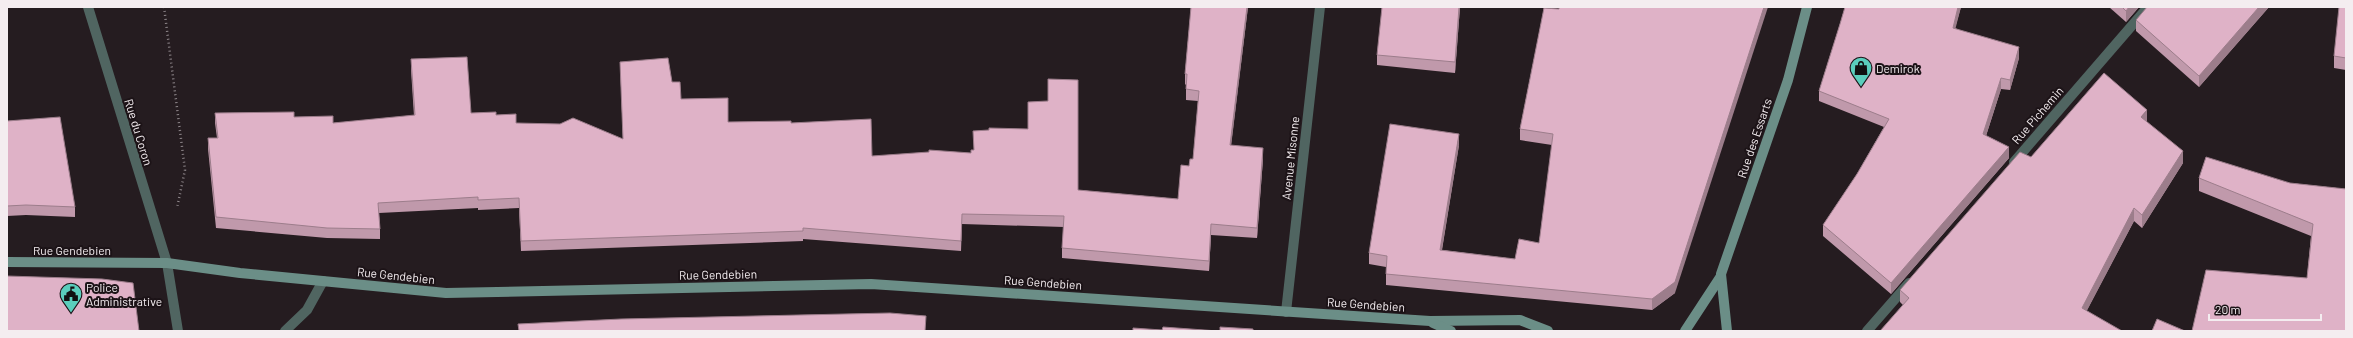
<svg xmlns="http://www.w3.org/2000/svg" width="2353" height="338" viewBox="0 0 2353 338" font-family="Barlow,sans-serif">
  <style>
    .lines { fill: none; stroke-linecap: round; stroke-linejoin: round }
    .path { stroke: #8e868a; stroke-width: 2.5; stroke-dasharray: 1 3; stroke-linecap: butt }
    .minor { stroke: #506561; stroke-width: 10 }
    .secondary { stroke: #6b8e87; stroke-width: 10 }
    .wall { fill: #c099ab }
    .shaded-wall { fill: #9c7d8b }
    .building { fill: #dfb2c7; stroke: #9c7d8b }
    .labels { text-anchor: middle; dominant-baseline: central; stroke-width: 4; stroke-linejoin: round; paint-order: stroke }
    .poi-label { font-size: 12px; fill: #f4edf0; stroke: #1c1317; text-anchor: start }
    .street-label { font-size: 12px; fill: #f4edf0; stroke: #1c1317 }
  </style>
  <rect width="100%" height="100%" fill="#251c20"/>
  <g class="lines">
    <!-- path -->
    <path class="path" d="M164,7L185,170L177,208"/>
    <!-- minor -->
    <g class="minor">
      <path d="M88,7L167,263L178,331"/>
      <path d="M2014,162L2148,7"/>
      <path d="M1286,312L1320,7"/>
      <path d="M285,331L307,310L323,281"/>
      <path d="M1867,331L1909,283"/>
    </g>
    <!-- secondary -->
    <g class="secondary">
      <path d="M7,262L167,263L240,273L446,293L871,284L1430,321L1520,320L1548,331"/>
      <path d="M1433,323L1451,331"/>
      <path d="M1685,331L1721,276"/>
      <path d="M1727,331L1721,274L1788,80L1807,7"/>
    </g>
  </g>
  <!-- wall -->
  <g class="wall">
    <path d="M1191,7H1248L1231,145L1263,159L1257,238L1211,235L1209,271L1062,258V248L1064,227L962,224L961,251L803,239V241L521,251L519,208L478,210V208L379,213L380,229V239L327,238L216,228L208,149V138H217L215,123V113L294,117L333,123L414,116L411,70V59L471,113L496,115L516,123L623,139L620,62L672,82L681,99L728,122L791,123L872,156L1078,190L1178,199L1189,166L1193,159L1198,101L1186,100V85L1185,84V74Z"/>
    <path d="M1460,7L1455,73L1377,65V55Z"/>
    <path d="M1845,7H1961L1955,28L2019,58L2010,90L2001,89L1986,136L2009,158L1891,294L1823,236V225L1857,174L1884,127L1819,101V91L1840,24Z"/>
    <path d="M2109,7H2139L2126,22Z"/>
    <path d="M2269,7L2199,87L2136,31V20Z"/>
    <path d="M2346,7V70L2334,68V56Z"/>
    <path d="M1544,8L1675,293L1652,310L1386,285V267L1369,264V253L1459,145L1442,250L1515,259L1539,243L1540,236L1552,145L1520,140V129Z"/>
    <path d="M7,121L75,207V217L26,215L7,216Z"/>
    <path d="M2147,122L2183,163L2142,228L2134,221L2087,310L1903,305L1900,302V290L2031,157Z"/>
    <path d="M2199,178L2290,183L2346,189L2307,278L2311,236L2199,191Z"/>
  </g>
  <!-- shaded-wall -->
  <g class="shaded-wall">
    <path d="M1247,7H1248L1230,155V145Z"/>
    <path d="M1459,7H1460L1455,73V62Z"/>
    <path d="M1764,7H1768L1675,293L1652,310V299Z"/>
    <path d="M1958,7H1961L1953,38V28Z"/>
    <path d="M2129,7H2139L2126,22V11Z"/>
    <path d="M2259,7H2269L2199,87V76Z"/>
    <path d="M2019,47V58L2010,90V80Z"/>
    <path d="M2001,78V89L1983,145V134Z"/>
    <path d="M2147,110V123L2141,117Z"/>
    <path d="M1459,134V145L1440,261V250Z"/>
    <path d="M2009,147V158L1891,294V283Z"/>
    <path d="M1263,148V159L1257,238V228Z"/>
    <path d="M2183,151V163L2142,228V215Z"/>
    <path d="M2134,208V221L2082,320V308Z"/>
    <path d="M1211,224V235L1209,271V261Z"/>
  </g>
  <!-- building -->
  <g class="building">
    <path d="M1191,7H1247L1230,145L1263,148L1257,228L1211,224L1209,261L1062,248L1064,216L962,214L961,241L803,228V231L521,241L519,198L478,200V197L378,203L380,229L327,228L216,217L208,138H218L215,113L294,112V117L333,116V123L415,115L411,59L467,57L471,113L496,112V115L516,114V123L560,124L573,118L623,139L620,62L668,58L672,82H680L681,99L728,98V122L791,121V123L871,119L872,156L929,152V150L971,153V150H974L973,131L989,130V128L1028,129V102L1048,101V79L1078,80V190L1178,199L1181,165L1189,166L1190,159H1193L1199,91L1186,89L1187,74H1185Z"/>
    <path d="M1382,7H1459L1455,62L1377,55Z"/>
    <path d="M1559,7H1764L1675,282L1652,299L1386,274L1387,256L1369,253L1390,124L1459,134L1440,250L1515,259L1519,239L1539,243L1540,236L1553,134L1520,129L1544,8L1559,9Z"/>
    <path d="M1845,7H1958L1953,28L2019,47L2010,80L2001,78L1983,134L2009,147L1891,283L1823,225L1857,174L1889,119L1819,91L1840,24Z"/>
    <path d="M2122,7H2129L2126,11Z"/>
    <path d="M2147,7H2259L2199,76L2136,20Z"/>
    <path d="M2339,7H2346V58L2334,56Z"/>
    <path d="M2104,73L2147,110L2141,117L2183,151L2142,215L2134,208L2082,308L2122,331H1880L1909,298L1900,290L2020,152L2031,157Z"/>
    <path d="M60,117L75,207L26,205L7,206V121Z"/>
    <path d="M2206,157L2290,183L2346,189V331H2192L2206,270L2307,278L2313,224L2199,178Z"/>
    <path d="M7,276L102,279L133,283L139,331H7Z"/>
    <path d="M890,313L926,316L925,331H519L518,324L621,319Z"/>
    <path d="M2157,319L2185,331H2152Z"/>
    <path d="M1163,327L1218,331H1133V328L1162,330Z"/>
    <path d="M1220,327L1253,329V331H1220Z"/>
  </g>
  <!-- icons -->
  <defs>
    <g id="shop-pin" transform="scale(1.15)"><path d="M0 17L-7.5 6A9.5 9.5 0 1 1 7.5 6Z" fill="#5acebc" stroke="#1c1317"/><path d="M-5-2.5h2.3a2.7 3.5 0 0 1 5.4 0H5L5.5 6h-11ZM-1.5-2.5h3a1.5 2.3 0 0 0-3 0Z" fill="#111"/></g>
    <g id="civic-pin" transform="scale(1.15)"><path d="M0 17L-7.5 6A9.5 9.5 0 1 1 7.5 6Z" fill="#5acebc" stroke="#1c1317"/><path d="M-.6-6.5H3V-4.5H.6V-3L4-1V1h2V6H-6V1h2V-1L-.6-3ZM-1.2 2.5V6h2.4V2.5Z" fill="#111"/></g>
  </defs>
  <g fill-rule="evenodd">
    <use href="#shop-pin" x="1861" y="68"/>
    <use href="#civic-pin" x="71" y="294"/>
  </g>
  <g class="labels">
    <!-- poi labels -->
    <g class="poi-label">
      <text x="1876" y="68">Demirok</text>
      <text x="86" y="287">Police<tspan x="86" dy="14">Administrative</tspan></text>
    </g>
    <!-- street labels -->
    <g class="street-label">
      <text transform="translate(2037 115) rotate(-49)">Rue Pichemin</text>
      <text transform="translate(139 132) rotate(73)">Rue du Coron</text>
      <text transform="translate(1754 138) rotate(-71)">Rue des Essarts</text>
      <text transform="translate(1290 158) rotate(-84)">Avenue Misonne</text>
      <text x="72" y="250">Rue Gendebien</text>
      <text transform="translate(718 274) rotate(-1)">Rue Gendebien</text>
      <text transform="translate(396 275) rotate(6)">Rue Gendebien</text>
      <text transform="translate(1043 282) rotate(4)">Rue Gendebien</text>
      <text transform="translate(1366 304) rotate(4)">Rue Gendebien</text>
    </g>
  </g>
  <!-- border -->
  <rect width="2353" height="338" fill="none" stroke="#f4edf0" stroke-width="16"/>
  <!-- scale -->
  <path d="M2209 314v6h112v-6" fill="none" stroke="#f4edf0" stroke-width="2"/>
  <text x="2215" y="314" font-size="12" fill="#f4edf0" stroke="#1c1317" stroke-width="3" paint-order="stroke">20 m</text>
</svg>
